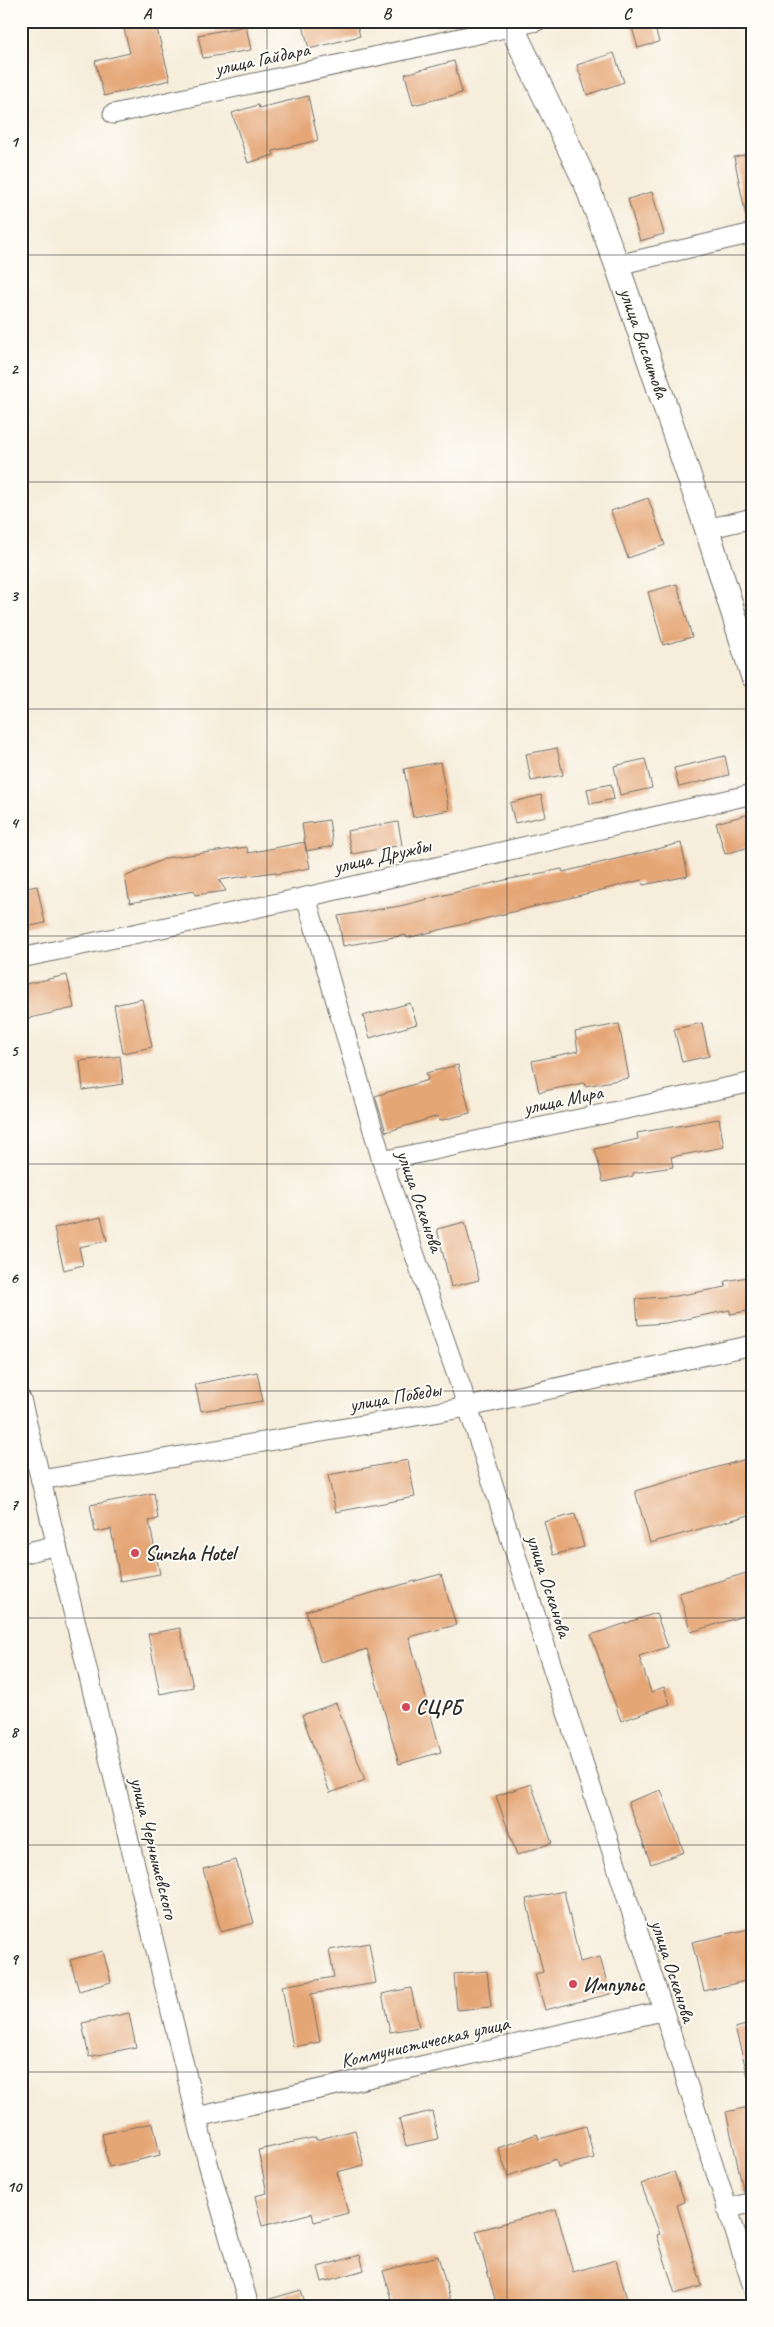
<svg xmlns="http://www.w3.org/2000/svg" width="774" height="2327" viewBox="0 0 774 2327" font-family="Caveat,sans-serif">
  <style>
    .building { fill: #e5a676 }
    .lines { fill: none; stroke-linecap: round; stroke-linejoin: round }
    .minor-casing { stroke: #726f68; stroke-width: 21 }
    .tertiary-casing { stroke: #726f68; stroke-width: 26 }
    .minor { stroke: #fff; stroke-width: 19 }
    .tertiary { stroke: #fff; stroke-width: 24 }
    .grid { fill: none; stroke: #2b2b2b; stroke-width: 1; stroke-opacity: 0.55 }
    .poi-dot { fill: #d1495b; stroke: #fdfcf7; stroke-width: 2 }
    .labels { text-anchor: middle; dominant-baseline: central; stroke-width: 4; stroke-linejoin: round; paint-order: stroke }
    .street-label { font-size: 20px; fill: #2b2b2b; stroke: #fdfcf7 }
    .poi-label { font-size: 20px; font-weight: bold; fill: #2b2b2b; stroke: #fdfcf7; text-anchor: start }
    .neatline { fill: none; stroke: #2b2b2b; stroke-width: 2 }
    .grid-label { font-size: 16px; text-anchor: middle; font-weight: bold; fill: #2b2b2b }
  </style>
  <rect width="100%" height="100%" fill="#fdfcf7"/>
  <filter id="ink" filterUnits="userSpaceOnUse"><feTurbulence type="fractalNoise" baseFrequency=".02" numOctaves="2"/><feDisplacementMap in="SourceGraphic" scale="10" xChannelSelector="R" yChannelSelector="G"/><feConvolveMatrix kernelMatrix="1 2 1 2 8 2 1 2 1" color-interpolation-filters="sRGB"/></filter>
  <filter id="wash" filterUnits="userSpaceOnUse"><feTurbulence type="fractalNoise" baseFrequency=".0096" numOctaves="4" result="noise"/><feDisplacementMap in="SourceGraphic" scale="20" xChannelSelector="R" yChannelSelector="G"/><feGaussianBlur stdDeviation="1.12" result="paint"/><feColorMatrix in="noise" values="0 0 0 0 0 0 0 0 0 0 0 0 0 0 0 0 0 1.4 0 .05"/><feComposite in="paint" operator="in"/></filter>
  <g filter="url(#wash)">
    <rect width="100%" height="100%" fill="#f6edda"/>
    <g id="blocks">
      <!-- building -->
      <g class="building">
        <path d="M122,21H155L170,80L104,96L95,61L130,53Z"/>
        <path d="M302,21H356L360,36L309,49Z"/>
        <path d="M630,21H653L659,42L638,48Z"/>
        <path d="M246,26L251,50L203,58L198,35Z"/>
        <path d="M614,53L624,82L587,95L577,65Z"/>
        <path d="M454,61L462,93L413,105L405,74Z"/>
        <path d="M308,96L318,140L273,151L274,155L248,163L232,113L258,105L259,108Z"/>
        <path d="M753,153V215L746,216L734,157Z"/>
        <path d="M652,192L664,234L640,241L628,199Z"/>
        <path d="M648,498L665,545L628,558L611,511Z"/>
        <path d="M677,584L692,637L663,645L648,592Z"/>
        <path d="M557,748L563,775L531,781L526,754Z"/>
        <path d="M725,756L729,775L679,787L674,768Z"/>
        <path d="M645,759L652,788L620,795L614,766Z"/>
        <path d="M440,762L449,810L413,817L404,769Z"/>
        <path d="M611,784L614,799L590,804L587,789Z"/>
        <path d="M541,795L546,816L515,823L510,803Z"/>
        <path d="M753,813V846L725,854L716,823Z"/>
        <path d="M329,820L333,846L306,851L302,824Z"/>
        <path d="M398,822L402,845L352,854L347,831Z"/>
        <path d="M305,842L310,868L276,874L275,872L219,880L226,891L195,895L194,891L130,903L125,877L166,858L247,847L248,853Z"/>
        <path d="M681,843L688,876L643,885L642,880L407,938L406,935L343,946L338,916L400,906L505,880L562,869L563,872Z"/>
        <path d="M37,886L45,923L21,928V889Z"/>
        <path d="M67,975L74,1008L21,1020V985Z"/>
        <path d="M142,999L152,1047L123,1053L114,1005Z"/>
        <path d="M410,1003L417,1024L370,1038L363,1016Z"/>
        <path d="M702,1023L709,1056L682,1062L674,1029Z"/>
        <path d="M619,1024L629,1078L585,1086L584,1083L539,1092L532,1061L578,1051L575,1032Z"/>
        <path d="M120,1056L123,1084L83,1090L80,1061Z"/>
        <path d="M458,1065L470,1113L439,1121L438,1116L386,1132L375,1096L428,1080L426,1073Z"/>
        <path d="M719,1119L724,1147L671,1157L673,1167L633,1173V1176L603,1182L595,1149L638,1139L637,1133Z"/>
        <path d="M101,1217L107,1241L79,1247L83,1265L64,1270L54,1228Z"/>
        <path d="M465,1222L479,1280L451,1287L437,1229Z"/>
        <path d="M753,1276V1310L730,1314V1310L666,1323L638,1325L636,1299L676,1296L726,1287L725,1281Z"/>
        <path d="M257,1372L263,1401L201,1411L195,1384Z"/>
        <path d="M753,1457V1514L650,1543L635,1491Z"/>
        <path d="M408,1460L415,1497L336,1512L328,1475Z"/>
        <path d="M154,1493L158,1519L149,1521L160,1574L120,1581L111,1529L95,1532L90,1505Z"/>
        <path d="M575,1514L584,1547L553,1555L544,1522Z"/>
        <path d="M753,1571V1613L691,1632L679,1593Z"/>
        <path d="M441,1574L456,1625L409,1637L441,1752L399,1764L367,1649L320,1662L306,1611Z"/>
        <path d="M656,1613L668,1647L639,1656L651,1692L664,1687L670,1704L621,1721L591,1635Z"/>
        <path d="M180,1628L193,1687L160,1694L148,1634Z"/>
        <path d="M336,1703L365,1780L330,1793L302,1715Z"/>
        <path d="M531,1784L552,1843L517,1855L496,1796Z"/>
        <path d="M661,1790L684,1852L651,1864L628,1802Z"/>
        <path d="M236,1860L254,1923L221,1932L203,1869Z"/>
        <path d="M564,1891L580,1962L600,1957L610,1994L545,2010L535,1974L543,1972L526,1899Z"/>
        <path d="M753,1928V1979L704,1991L692,1942Z"/>
        <path d="M369,1943L376,1983L311,1994L320,2042L293,2047L282,1986L334,1977L329,1950Z"/>
        <path d="M103,1951L111,1982L79,1991L70,1960Z"/>
        <path d="M487,1971L491,2007L457,2010L454,1974Z"/>
        <path d="M411,1988L419,2027L390,2032L382,1994Z"/>
        <path d="M129,2013L136,2047L89,2057L82,2023Z"/>
        <path d="M753,2023V2076H748L735,2028Z"/>
        <path d="M753,2106V2191L744,2193L726,2112Z"/>
        <path d="M432,2111L438,2139L406,2146L399,2119Z"/>
        <path d="M153,2123L160,2155L109,2167L102,2134Z"/>
        <path d="M586,2126L594,2158L558,2167L556,2159L508,2176L498,2148L537,2134L539,2139Z"/>
        <path d="M355,2130L364,2165L337,2172L348,2213L314,2222L312,2213L262,2226L255,2196L267,2193L258,2150L316,2137V2140Z"/>
        <path d="M674,2172L685,2202L677,2205L702,2286L675,2294L657,2235L660,2234L641,2184Z"/>
        <path d="M556,2209L573,2272L616,2260L629,2306H497L476,2231Z"/>
        <path d="M360,2255L364,2270L322,2282L318,2267Z"/>
        <path d="M438,2256L452,2306H393L383,2271Z"/>
        <path d="M301,2290L306,2306H260V2302Z"/>
      </g>
    </g>
  </g>
  <g filter="url(#ink)">
    <use href="#blocks" fill-opacity="0" stroke="#726f68" stroke-width="1"/>
    <g class="lines">
      <!-- minor casing -->
      <g class="minor-casing">
        <g id="minor">
          <path d="M113,114L537,21"/>
          <path d="M617,265L753,233"/>
          <path d="M707,529L753,518"/>
          <path d="M306,897L382,1161L468,1407L753,2287"/>
          <path d="M21,958L306,897L753,794"/>
          <path d="M382,1161L753,1082"/>
          <path d="M21,1399L208,2163L249,2306"/>
          <path d="M41,1480L468,1407L753,1345"/>
          <path d="M21,1554L57,1545"/>
          <path d="M197,2117L662,2011"/>
          <path d="M727,2209L753,2202"/>
        </g>
      </g>
      <!-- tertiary casing -->
      <g class="tertiary-casing">
        <path id="tertiary" d="M509,21L586,183L617,265L707,529L753,676"/>
      </g>
      <!-- minor -->
      <use href="#minor" class="minor"/>
      <!-- tertiary -->
      <use href="#tertiary" class="tertiary"/>
    </g>
  </g>
  <!-- grid -->
  <path class="grid" d="M267,21V2306M507,21V2306M21,255H753M21,482H753M21,709H753M21,936H753M21,1164H753M21,1391H753M21,1618H753M21,1845H753M21,2072H753"/>
  <!-- markers -->
  <g class="poi-dot">
    <circle cx="135" cy="1553" r="5"/>
    <circle cx="406" cy="1707" r="5"/>
    <circle cx="573" cy="1984" r="5"/>
  </g>
  <g class="labels">
    <!-- street labels -->
    <g class="street-label">
      <text transform="translate(262 59) rotate(-12)">улица Гайдара</text>
      <text transform="translate(644 343) rotate(71)">улица Висаитова</text>
      <text transform="translate(382 856) rotate(-13)">улица Дружбы</text>
      <text transform="translate(563 1100) rotate(-12)">улица Мира</text>
      <text transform="translate(420 1201) rotate(71)">улица Осканова</text>
      <text transform="translate(395 1397) rotate(-10)">улица Победы</text>
      <text transform="translate(549 1586) rotate(72)">улица Осканова</text>
      <text transform="translate(154 1848) rotate(76)">улица Чернышевского</text>
      <text transform="translate(673 1971) rotate(72)">улица Осканова</text>
      <text transform="translate(425 2042) rotate(-13)">Коммунистическая улица</text>
    </g>
    <!-- poi labels -->
    <g class="poi-label">
      <text x="145" y="1553">Sunzha Hotel</text>
      <text x="416" y="1707">СЦРБ</text>
      <text x="583" y="1984">Импульс</text>
    </g>
  </g>
  <!-- margin -->
  <rect width="774" height="2327" fill="none" stroke="#fdfcf7" stroke-width="55"/>
  <rect x="28" y="28" width="718" height="2272" class="neatline"/>
  <g class="grid-label">
    <text x="147" y="19">A</text>
    <text x="387" y="19">B</text>
    <text x="627" y="19">C</text>
    <text x="14" y="147">1</text>
    <text x="14" y="374">2</text>
    <text x="14" y="601">3</text>
    <text x="14" y="828">4</text>
    <text x="14" y="1056">5</text>
    <text x="14" y="1283">6</text>
    <text x="14" y="1510">7</text>
    <text x="14" y="1737">8</text>
    <text x="14" y="1964">9</text>
    <text x="14" y="2192">10</text>
  </g>
</svg>
